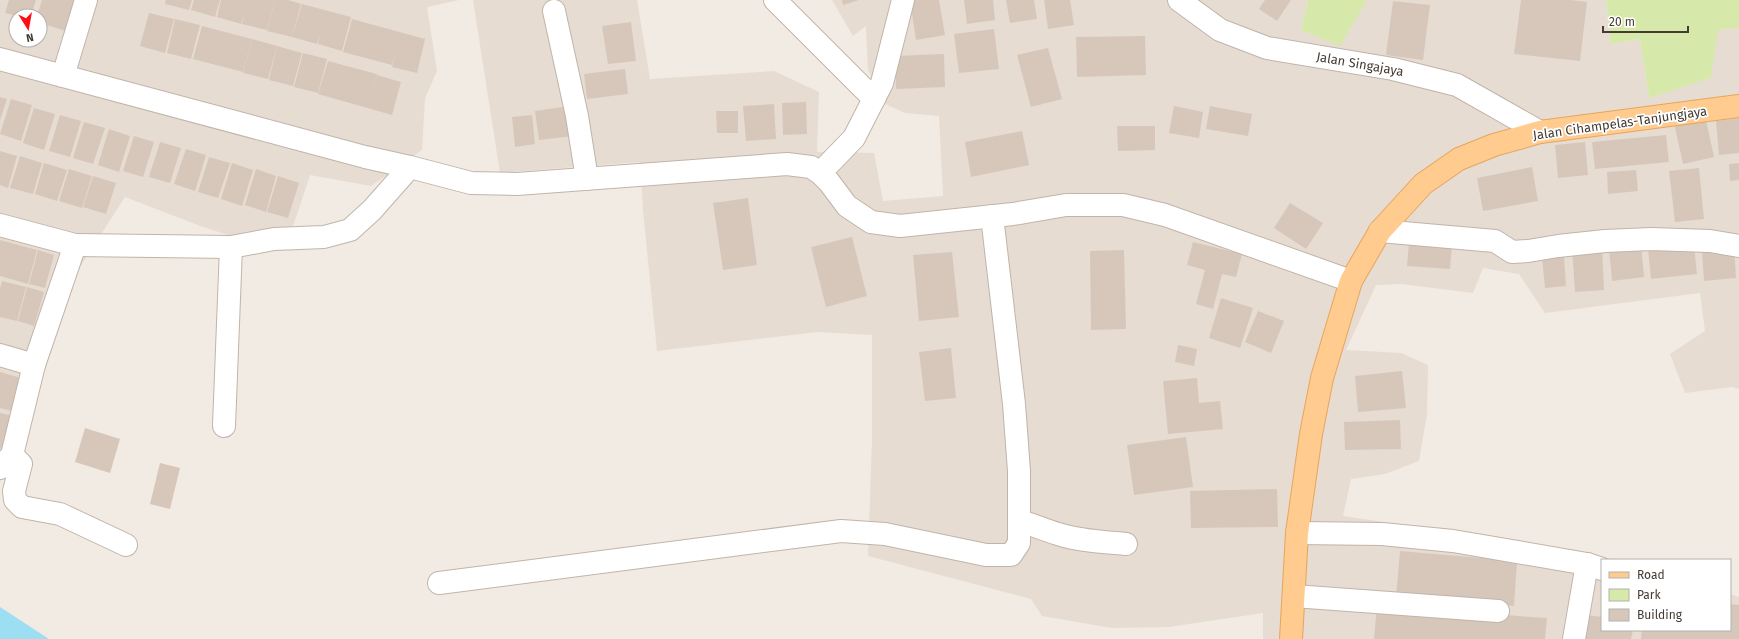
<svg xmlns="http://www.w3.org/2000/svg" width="1739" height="639" viewBox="0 0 1739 639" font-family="'Fira Sans',sans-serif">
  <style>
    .residential { fill: #e6dcd1; fill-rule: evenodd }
    .green { fill: #d7e9aa }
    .water { fill: #9cdef2 }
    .building { fill: #d7c7bb }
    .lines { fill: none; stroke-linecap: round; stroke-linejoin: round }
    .minor-casing { stroke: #c1b4a9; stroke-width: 24 }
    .major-casing { stroke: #e7a55c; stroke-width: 24 }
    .minor { stroke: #fff; stroke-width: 22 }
    .major { stroke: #ffcb8f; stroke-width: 22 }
    .labels { text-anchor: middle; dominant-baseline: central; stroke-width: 3.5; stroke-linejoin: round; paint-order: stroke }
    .street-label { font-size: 13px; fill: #443b33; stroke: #fff }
  </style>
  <rect width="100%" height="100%" fill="#f2ebe3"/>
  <!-- residential -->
  <g class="residential">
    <path d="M0,0H459L427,7L437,71L425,98L422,150L371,186L310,175L292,229L247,241L203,227L125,197L80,267L31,404L0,483ZM16,16H40V40H16Z"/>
    <path d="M473,0H637L650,79L774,71L819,92L817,152L874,153L883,201L943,196L939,116L905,113L883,103L868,70L866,26L853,36L832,0H1308L1301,30L1339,45L1367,0H1606L1611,44L1640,39L1649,98L1718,30L1739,28V389L1732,387L1685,393L1670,354L1705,331L1700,293L1545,313L1519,274L1483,268L1473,293L1401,284L1376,285L1346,350L1401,353L1428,365L1427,414L1419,461L1385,474L1351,479L1343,516L1531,544L1602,561V630H1730V594L1739,597V639H1263V613L1169,627L1112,628L1042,616L1031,599L868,556L872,441V335L818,332L657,351L643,210L640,162L500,173Z"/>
  </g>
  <!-- green -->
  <g class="green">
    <path d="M1308,0H1367L1340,46L1301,30Z"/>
    <path d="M1606,0H1739V28L1718,30L1711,78L1649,98L1640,39L1611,44Z"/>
  </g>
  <!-- water -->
  <path class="water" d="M0,607L49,639H0Z"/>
  <!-- building -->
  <g class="building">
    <path d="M9,0H36L31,16H17L5,13Z"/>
    <path d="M42,0H72L78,2L69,32L40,23V16H37Z"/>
    <path d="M166,0H192L189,10L165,4Z"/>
    <path d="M194,0H220L215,17L191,10Z"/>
    <path d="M221,0H275L267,30L242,24L244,15L241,24L217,17Z"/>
    <path d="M275,0H288L301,4L292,37L267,31Z"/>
    <path d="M842,0H859L843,5Z"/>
    <path d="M910,0H939L945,35L916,40Z"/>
    <path d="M964,0H993L995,20L967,24Z"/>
    <path d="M1006,0H1034L1037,19L1010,23Z"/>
    <path d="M1044,0H1070L1074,25L1048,29Z"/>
    <path d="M1265,0H1291L1277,21L1259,9Z"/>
    <path d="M1521,0H1571L1587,2L1580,61L1514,54Z"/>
    <path d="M1393,1L1430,5L1423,60L1386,55Z"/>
    <path d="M302,4L351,17L342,51L318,44L320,35L317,44L292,37Z"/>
    <path d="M149,13L174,19L165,53L140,46Z"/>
    <path d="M175,19L200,25L191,59L167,53Z"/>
    <path d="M352,19L425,39L417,73L392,67L396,50L392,65L343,52Z"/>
    <path d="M631,22L636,61L608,64L602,26Z"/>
    <path d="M202,26L252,39L243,72L193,59Z"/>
    <path d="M994,29L999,69L959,73L954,34Z"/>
    <path d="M1145,36L1146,75L1077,77L1076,37Z"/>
    <path d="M252,39L277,46L268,79L243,73Z"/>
    <path d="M277,46L302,53L293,86L269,80Z"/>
    <path d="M1048,48L1062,99L1031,107L1017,55Z"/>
    <path d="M303,53L327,59L318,93L294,87Z"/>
    <path d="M944,54L945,87L896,89L895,56Z"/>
    <path d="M328,61L377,74L372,91L377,75L401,82L392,115L318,94Z"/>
    <path d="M625,69L628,94L587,99L584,74Z"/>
    <path d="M0,97L7,99L0,120Z"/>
    <path d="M11,99L32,105L21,141L0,134Z"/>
    <path d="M806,102L807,134L783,135L782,103Z"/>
    <path d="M774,104L776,139L746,141L743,106Z"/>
    <path d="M570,106L574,136L539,140L535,111Z"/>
    <path d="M1174,106L1203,112L1199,138L1169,133Z"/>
    <path d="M1210,106L1252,114L1248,136L1206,129Z"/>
    <path d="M34,108L55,114L44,150L23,143Z"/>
    <path d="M716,111H738V133H717Z"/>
    <path d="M60,115L81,121L70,157L49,151Z"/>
    <path d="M532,115L535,144L515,147L512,117Z"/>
    <path d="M1705,116L1714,157L1683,164L1674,123Z"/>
    <path d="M1739,118V153L1719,155L1716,121Z"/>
    <path d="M84,122L105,128L93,164L73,158Z"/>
    <path d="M1117,126H1155V150L1118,151Z"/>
    <path d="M109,129L130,136L119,172L98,165Z"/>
    <path d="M1022,131L1029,165L971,177L965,142Z"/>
    <path d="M1666,135L1669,162L1595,169L1592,142Z"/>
    <path d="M134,136L154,142L143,177L123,171Z"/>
    <path d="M160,142L181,148L170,183L149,177Z"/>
    <path d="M1585,142L1588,175L1558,178L1555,145Z"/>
    <path d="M186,149L206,155L195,191L174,184Z"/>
    <path d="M0,151L17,156L8,188L0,185Z"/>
    <path d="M20,156L42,163L33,194L10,188Z"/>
    <path d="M209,157L230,163L218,198L198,192Z"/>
    <path d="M44,163L67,170L57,201L35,194Z"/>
    <path d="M232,163L253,170L242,206L221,199Z"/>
    <path d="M1739,163V180L1730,181L1729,164Z"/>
    <path d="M1532,167L1538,201L1483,211L1477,178Z"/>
    <path d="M1699,168L1704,219L1675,222L1669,171Z"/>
    <path d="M69,169L92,176L82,208L59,201Z"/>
    <path d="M256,169L276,176L266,212L245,205Z"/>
    <path d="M1636,170L1638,191L1608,194L1607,172Z"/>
    <path d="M93,176L116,183L106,214L83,207Z"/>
    <path d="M278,176L299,183L288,218L267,212Z"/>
    <path d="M748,198L757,265L723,270L713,203Z"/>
    <path d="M1290,203L1323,223L1306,249L1274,228Z"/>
    <path d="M852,237L867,296L826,307L811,247Z"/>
    <path d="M0,240L37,250L28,284L0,276Z"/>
    <path d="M1193,242L1242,254L1236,277L1222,274L1213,309L1196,304L1205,270L1187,265Z"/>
    <path d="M1409,242L1452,245L1450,269L1407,266Z"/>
    <path d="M1641,245L1644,277L1612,281L1609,249Z"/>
    <path d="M1694,245L1697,274L1651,279L1648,249Z"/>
    <path d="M1602,246L1604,290L1575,292L1572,248Z"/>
    <path d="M1734,247L1736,278L1704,281L1702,250Z"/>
    <path d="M38,250L54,255L45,288L29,284Z"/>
    <path d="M1124,250L1126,329L1091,330L1090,251Z"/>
    <path d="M952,252L959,317L919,321L913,255Z"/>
    <path d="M1564,256L1566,286L1545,288L1542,258Z"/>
    <path d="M2,281L26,287L17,321L0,317V289Z"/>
    <path d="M27,287L44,292L34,326L18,321Z"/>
    <path d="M1221,298L1253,308L1240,348L1209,338Z"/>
    <path d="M1258,311L1284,321L1271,353L1245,342Z"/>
    <path d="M1178,345L1197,349L1194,366L1175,362Z"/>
    <path d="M951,348L956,398L925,401L919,352Z"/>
    <path d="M1402,371L1406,408L1358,412L1355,376Z"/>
    <path d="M0,372L21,378L12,411L0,408Z"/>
    <path d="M1197,378L1199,403L1220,401L1223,429L1168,434L1163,381Z"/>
    <path d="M0,413L10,415L2,449L0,448Z"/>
    <path d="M1400,420L1401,449L1345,450L1344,422Z"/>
    <path d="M85,428L120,439L110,473L75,462Z"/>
    <path d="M1186,437L1193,487L1134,495L1127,445Z"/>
    <path d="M160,463L180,468L170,509L150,504Z"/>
    <path d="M1277,489L1278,527L1191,528L1190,491Z"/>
    <path d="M1400,551L1517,561L1514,606L1396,597Z"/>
    <path d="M1730,604L1739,605V639H1641L1642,630H1730Z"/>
    <path d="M1377,606L1547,618L1545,639H1374Z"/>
    <path d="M1585,615L1602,617V630H1633L1631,639H1582Z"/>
  </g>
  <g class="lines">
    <!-- minor casing -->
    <g class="minor-casing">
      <g id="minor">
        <path d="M775,0L874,99"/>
        <path d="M1179,0L1220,30L1267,48L1393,69L1457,85L1540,132"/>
        <path d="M554,11L577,116L587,179"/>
        <path d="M0,59L365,157L410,167L471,183L517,184L787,164L811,167L820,173L829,182L847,206L871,222L900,226L1013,214L1066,205H1123L1165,215L1351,281"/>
        <path d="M63,76L86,0"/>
        <path d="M820,173L854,138L882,83L903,0"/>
        <path d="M0,225L75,245L34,365L0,355"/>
        <path d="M1380,231L1495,241L1512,252L1528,251L1558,246L1605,241L1651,239L1710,241L1739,246"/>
        <path d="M75,245L231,247L274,239L324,237L350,230L372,210L410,167"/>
        <path d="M224,426L231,247"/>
        <path d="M12,455L21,464L14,491L15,500L22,507L60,514L126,545"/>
        <path d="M0,468L12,455L34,365"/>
        <path d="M1019,521C1032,524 1044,530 1058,534C1079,541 1104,542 1126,544"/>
        <path d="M1297,533L1382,534L1453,541L1587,564L1602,569"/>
        <path d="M439,583L841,531L885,534L986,555H1011L1019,543V471L1014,404L992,216"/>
        <path d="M1294,596L1498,611"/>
        <path d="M1574,639L1587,564"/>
      </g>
    </g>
    <!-- major casing -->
    <g class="major-casing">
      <path id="major" d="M1291,639L1297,533L1311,434L1322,378L1351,281L1380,231L1423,184L1459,159L1494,145L1540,132L1739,106"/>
    </g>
    <!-- minor -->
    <use href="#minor" class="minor"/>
    <!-- major -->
    <use href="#major" class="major"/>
  </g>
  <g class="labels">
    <!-- street labels -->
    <g class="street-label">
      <text transform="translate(1360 64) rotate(10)">Jalan Singajaya</text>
      <text transform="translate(1620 123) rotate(-8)">Jalan Cihampelas-Tanjungjaya</text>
    </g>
  </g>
  <!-- legend -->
  <rect x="1601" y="559" width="130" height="72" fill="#ffffff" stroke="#b4b1ad"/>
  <rect x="1609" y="572" width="20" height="6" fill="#ffcb8f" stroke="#b4b1ad"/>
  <text x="1637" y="579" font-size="12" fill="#443b33">Road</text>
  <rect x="1609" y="589" width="20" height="12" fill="#d7e9aa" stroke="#b4b1ad"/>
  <text x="1637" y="599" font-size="12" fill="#443b33">Park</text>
  <rect x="1609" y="609" width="20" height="12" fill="#d7c7bb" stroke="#b4b1ad"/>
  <text x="1637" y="619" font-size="12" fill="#443b33">Building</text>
  <!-- north arrow -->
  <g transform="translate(28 28) rotate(169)"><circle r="19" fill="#ffffff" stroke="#b4b1ad"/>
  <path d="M0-3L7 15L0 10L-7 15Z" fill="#ff0d14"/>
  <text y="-6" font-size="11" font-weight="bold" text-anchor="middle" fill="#443b33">N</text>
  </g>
  <!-- scale -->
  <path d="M1603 26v6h85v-6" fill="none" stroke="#443b33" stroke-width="2"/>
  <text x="1609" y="26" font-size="12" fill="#443b33" stroke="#ffffff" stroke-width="3" paint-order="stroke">20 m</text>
</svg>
